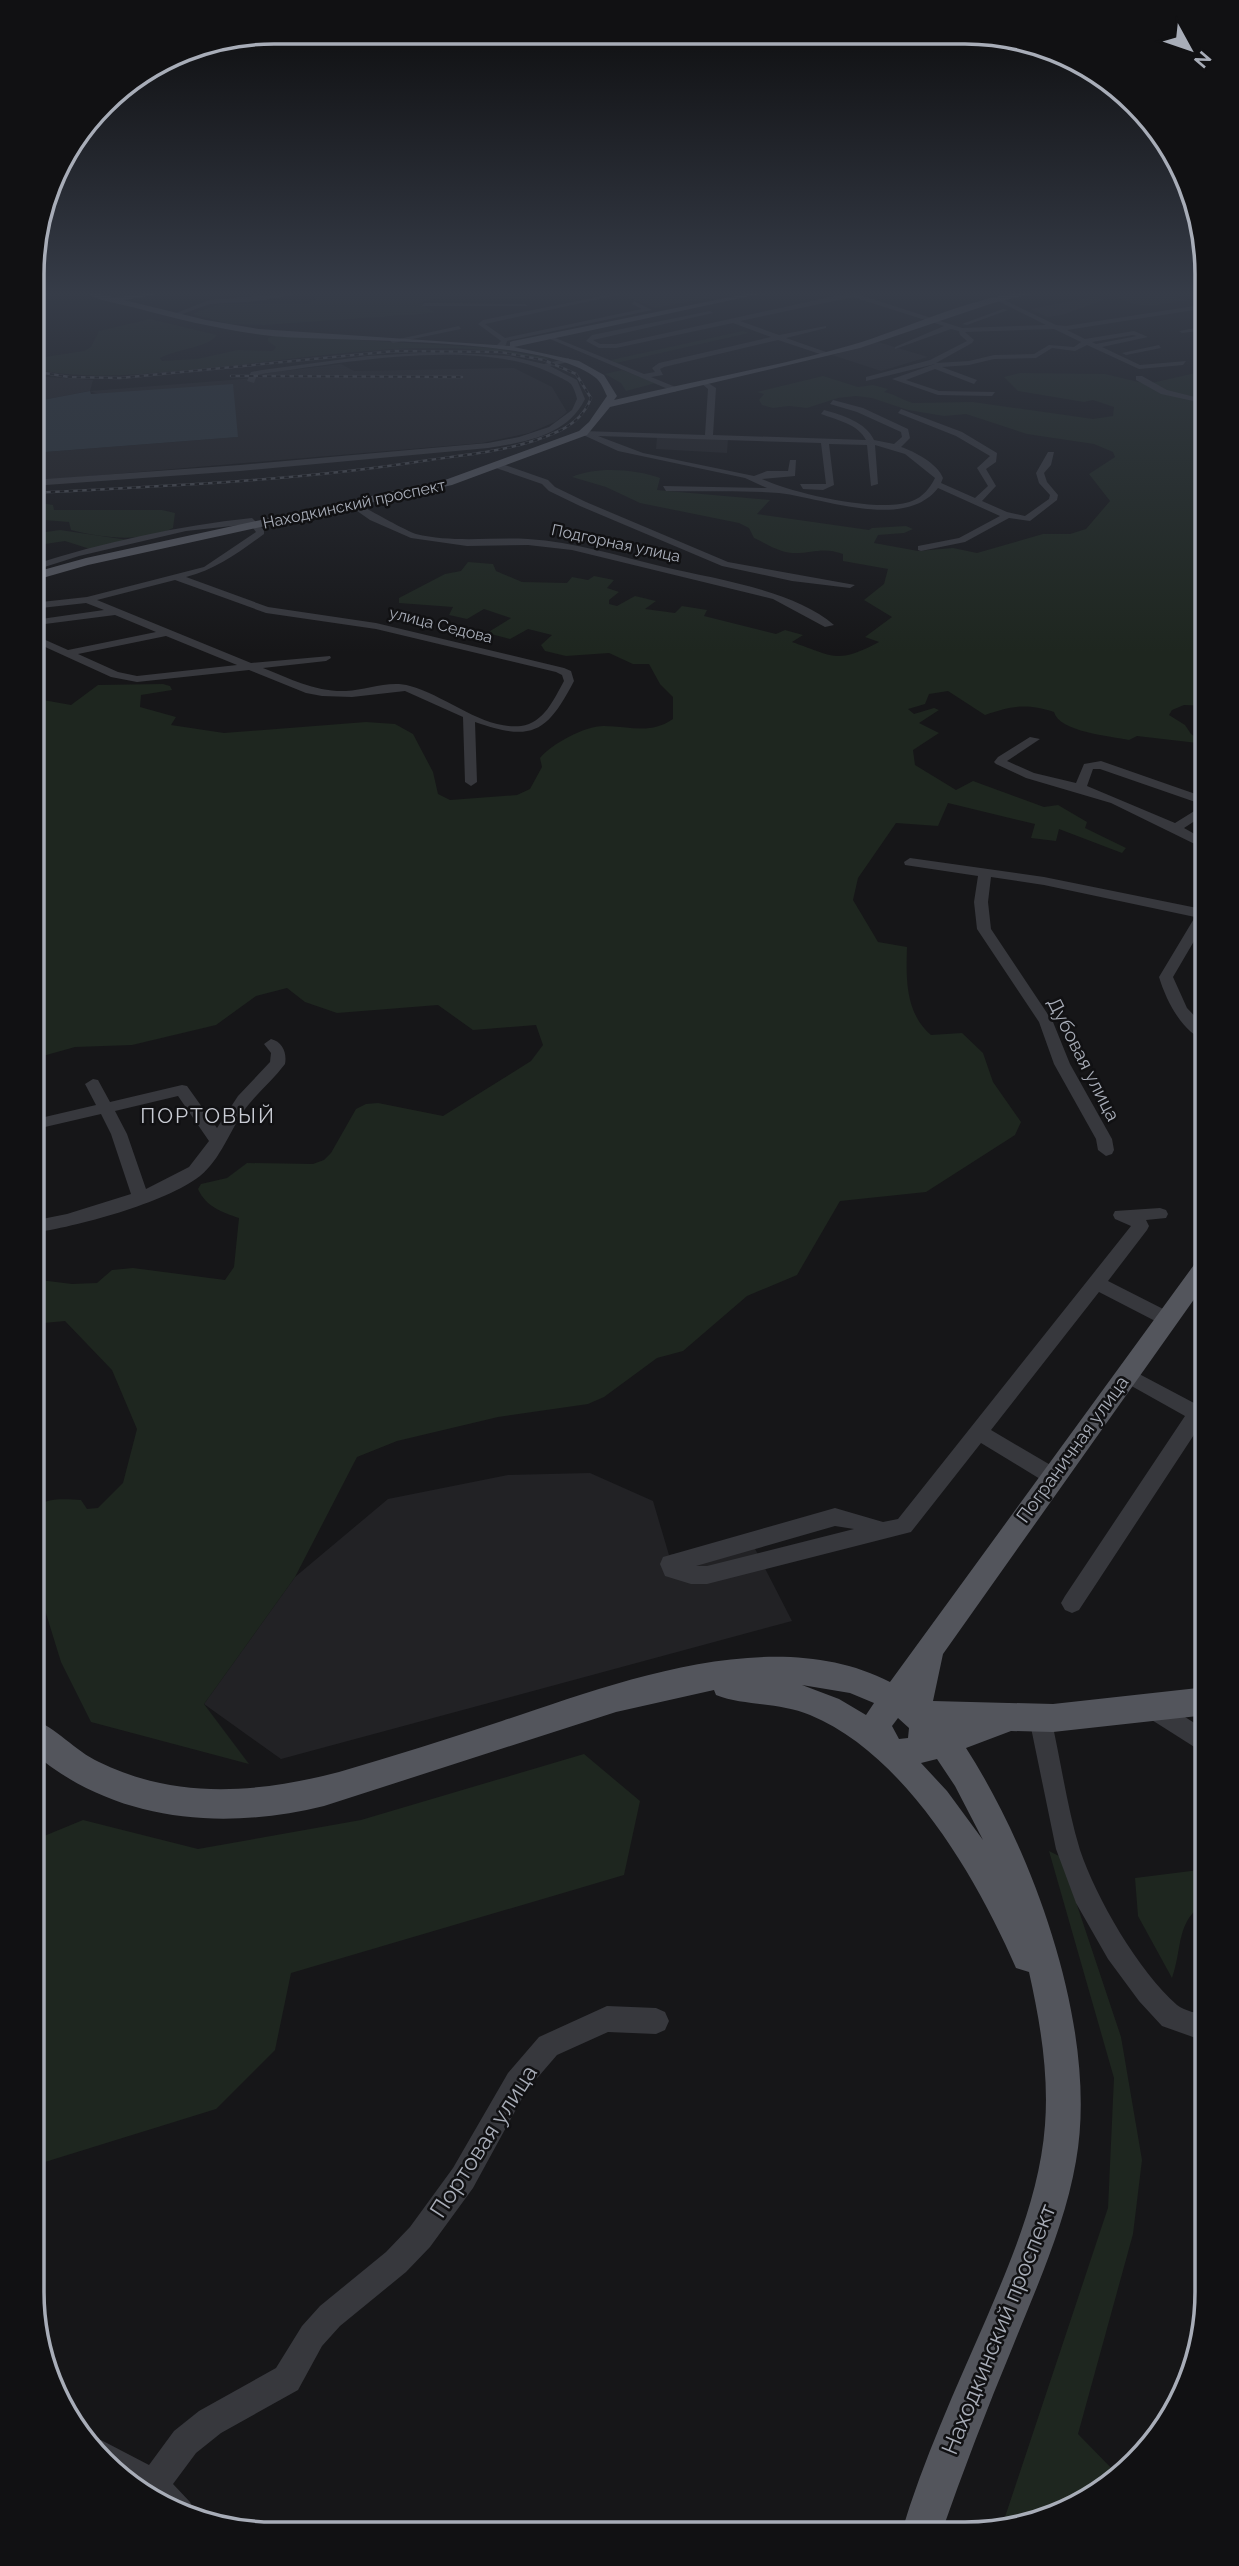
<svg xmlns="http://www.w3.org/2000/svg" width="1239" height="2566" viewBox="0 0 1239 2566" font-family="Raleway,sans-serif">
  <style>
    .built { fill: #222225 }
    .green { fill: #1e261f }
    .water { fill: #2c353c }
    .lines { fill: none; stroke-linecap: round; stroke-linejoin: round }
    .minor { fill: #37383d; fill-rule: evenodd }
    .major { fill: #53555c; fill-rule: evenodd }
    .rail-casing { stroke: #4a4c52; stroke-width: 2.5 }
    .rail { stroke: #111113; stroke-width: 2; stroke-dasharray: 4.5; stroke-linecap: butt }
    .labels { text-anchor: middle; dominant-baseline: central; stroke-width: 5; stroke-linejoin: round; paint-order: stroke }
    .far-street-label { font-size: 16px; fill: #a8adb8; stroke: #111113 }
    .street-label { font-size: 19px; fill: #a8adb8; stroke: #111113 }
    .neighbourhood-label { font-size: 21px; letter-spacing: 2px; fill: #c9ccd4; stroke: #111113 }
    .near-street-label { font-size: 23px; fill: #a8adb8; stroke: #111113 }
    .rim { fill: none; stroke: #a8adb8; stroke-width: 3.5 }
  </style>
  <rect width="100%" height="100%" fill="#161618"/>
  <!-- built -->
  <g class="built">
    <path d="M636,293H737L655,308L622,295Z"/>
    <path d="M1140,293H1160L1187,300L1150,306L1134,304L1113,295Z"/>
    <path d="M1097,296L1104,300L1062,315L1047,317L1030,309Z"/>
    <path d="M878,342L928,357L881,371L832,355Z"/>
    <path d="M341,364L354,371L514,368L552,387L567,412L555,422L529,433L482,443L32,481V453L238,437L89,391L32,402V376L93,380L90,391L257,378L268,373Z"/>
    <path d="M657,437L728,439L727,453L656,449Z"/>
    <path d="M590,1473L653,1501L669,1555L750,1539L792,1621L281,1759L204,1704L295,1577L388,1499L508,1475Z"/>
  </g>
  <!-- green -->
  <g class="green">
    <path d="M313,293H551C510,307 462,286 420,303L435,313L264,325L230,324L192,314L220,304H308L316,299Z"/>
    <path d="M150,319L217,335C208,348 176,349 160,358L162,361L197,359L238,350L273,351L276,347L268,341V338L275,335L491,348L550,358L543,360C433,331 291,362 177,371C133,375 88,379 44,371L32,359L84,351L91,347L99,331Z"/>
    <path d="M743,331L749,333L616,363L611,360Z"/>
    <path d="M622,370L656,383L626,391L621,383L605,374Z"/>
    <path d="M1200,372H1207V706L1184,705L1172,710L1169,715L1185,725L1191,734L1206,744L1137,736L1129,740C1111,736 1059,732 1054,712C1025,703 1012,706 985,715L948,691L929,694L925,704L908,709L914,714L934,708L939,710L919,723L939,733L913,750L915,765L956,790L973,781L1044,807L1058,805L1087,822L1085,828L1126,848L1122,853L1059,829L1056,841L1031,838L1035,824L948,803L938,826L896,823L858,878L853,900L878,942L907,947C906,978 905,1013 931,1035L962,1033L983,1053L993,1082L1021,1122L1015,1135L926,1192L840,1201L797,1275L747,1296L683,1351L657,1358L604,1397L588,1404L498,1417L397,1441L357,1457L295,1577L204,1704L249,1764L91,1722L61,1662L40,1594L32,1582V1513C41,1496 65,1499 81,1500L87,1509L98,1508L123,1483L137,1429L112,1370L65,1321L32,1324V1279L72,1284L97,1283L112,1270L133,1268L225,1280L234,1267L239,1218C222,1212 206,1207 198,1189L201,1184L227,1178L247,1163L313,1164L324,1160L331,1153L356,1109L366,1104L378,1103L443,1116L531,1061L543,1045L536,1025L473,1030L438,1005L337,1013L305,1002L287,988L256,996L216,1025L132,1045L75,1047L32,1059V698L71,705L98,685L163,684L170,686L172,690L141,695L140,707L176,717L171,725L224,733L366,722L395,724L413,734L433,772L438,794L450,800L517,795L530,789L542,767L540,758C552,744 584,726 604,726C630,726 650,735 673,719V697L660,684L649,664H633L609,653L566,656L545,651L541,645L552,635L528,629L510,639L487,633L511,618L484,609L467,619L449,615L453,607L399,603V598L445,574L461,571L468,562L493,564L496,571L522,582L567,583L572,577L588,580L594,576L614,580L607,588L619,592L609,600V604L617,606L635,596L656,601L645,609L675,613L682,606L707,610L704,616L776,634L785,630L803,635L792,642C835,657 837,664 879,642L865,637L892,617L864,600L884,584L888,569L843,561V554C822,546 812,554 792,553C779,552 765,543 754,538L749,528L739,523L640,503L606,487L572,477C595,466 636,469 660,478L657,490L770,500L757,514L869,530L872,528L906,526L913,529L904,533L878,535L874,543L918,551L953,548L977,553L1043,534H1070L1086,529L1110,501L1089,474L1115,457L1113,452L1094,444L1027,434L966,414L944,416L908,410L872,398L856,396L838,398L807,408L789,406L773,408L762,405L759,400L764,394L757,392L823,376L858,387L873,385L888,389L884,392C895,394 902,400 913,403L973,402L1093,419L1113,416L1114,407L1093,400L1084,402L1018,391L1004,377L1020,373L1105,374L1147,384Z"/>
    <path d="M41,503L53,505L54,510H162L175,513L173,528C143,543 102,538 71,530L69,522L32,519V508L38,507Z"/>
    <path d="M60,530L128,540L90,549L65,541L32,546V534Z"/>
    <path d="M584,1754L640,1801L624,1875L291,1973L275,2050L216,2109L32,2166V1841L83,1820L198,1849L361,1820Z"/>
    <path d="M1049,1851L1061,1857L1121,2037L1142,2160L1133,2234L1078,2434L1119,2476C1084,2508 1047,2521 1001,2529L1108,2208L1114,2078Z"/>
    <path d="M1207,1869V1901C1175,1921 1183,1947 1172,1978L1138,1916L1135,1878Z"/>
  </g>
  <!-- water -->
  <path class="water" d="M233,384L238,437L32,453V402L90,391L91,394Z"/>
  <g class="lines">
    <!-- minor -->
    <g class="minor">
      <path d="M291,293H304L258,301L210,304L174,317L169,316L209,300Z"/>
      <path d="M617,293H627L485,324L505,338L642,309L632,304L634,301L652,310L507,341L506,345L499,349L495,347L501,341L478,324L483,320Z"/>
      <path d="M848,293H865L860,295L962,328L1046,325L996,300L998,297L1056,325L1066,326L1207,304V308L1067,330L1085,339L1134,331L1148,337L1102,347L1140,365L1186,361L1183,365L1139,369L1087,345L1075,351L1052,348L1036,358L994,359L969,365L942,367L977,380L974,384L935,369L906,380L939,391L995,392L992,396L938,395L892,379L935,364L866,381V377L930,360L967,341L960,335L959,331L951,329L895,349V347L944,326L853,297L740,321L779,335L826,326V328L786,338L826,352V356L778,340L664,367L660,369L663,375L651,377L678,388L675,392L543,336L548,335L644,374L655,372L652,368L659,363L771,337L733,323L616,348H599L586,341L592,335L710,311L713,313L593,340L600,344H616ZM1054,329L1081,342L1074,347L1049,345L1034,354L994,355L969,361L936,363L972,343L974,340L965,332ZM1133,335L1137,336L1096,344L1092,342Z"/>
      <path d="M1190,293L1207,295V299L1191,294Z"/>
      <path d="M424,303L525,304L528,306H422Z"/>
      <path d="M1003,309L1008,310L967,325L962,324Z"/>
      <path d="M459,326L461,329L393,343L390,341Z"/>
      <path d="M1207,326V330L1182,333L1179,331Z"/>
      <path d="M1159,345L1161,348L1126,355L1122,353Z"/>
      <path d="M439,352L509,356L544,364L569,358V362L550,366L577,380L585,399C567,436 525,442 488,448L240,471L32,486V480L240,465L488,443L519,437L549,427L572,410L577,399C576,395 574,388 571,384C568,381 561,378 557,376C482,336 344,363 262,374L257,375L254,383L247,381L251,372L262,370L367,356Z"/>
      <path d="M1136,376H1142L1167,390L1207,400V404L1161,394L1136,380Z"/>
      <path d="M705,381L716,388L713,435L866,440C858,424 837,420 821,414L824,410C842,415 866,422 874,440L894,444L902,437L901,432L857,412L830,404L833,400L863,408L908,429L910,438L901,447C914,451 938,464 943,478L941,483L975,498L988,486L977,468L990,456L956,436L898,413L901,409L962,432L997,453L996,462L986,469L996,486L982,501L1007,512L1025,516L1049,499L1050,495L1039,483L1036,473L1048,452H1054L1051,465L1044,473L1047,482L1058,495L1057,500L1030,521L1009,518L965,542L921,551L918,550V546L959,538L1000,516L938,488C905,531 823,498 779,493C742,490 703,492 666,491L663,486L767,488L745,478L618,451L579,433L583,431L705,435L708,389L701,383ZM598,436L821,443L826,484H800L803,489L823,490L834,485L829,444L867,445L871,486L878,484L875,445L905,454L935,478C930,488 923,497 912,501C881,514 792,493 762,479L795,476L796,460H790L788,471H767L754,476L643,453Z"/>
      <path d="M499,463L548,480L555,487L586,502L728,562L855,585L850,588L792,581L722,566L580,506L549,491L542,484L496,468Z"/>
      <path d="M350,502C358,502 401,529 416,534C453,543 491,537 528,539C574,542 619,556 664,567C715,579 794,590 834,625L825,627L773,599L572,550L528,545L467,546L411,538L370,520L350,506Z"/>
      <path d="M252,518L264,530V534C238,553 217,569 186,577L268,607L376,623L564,668L571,671L574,681C547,733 532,742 475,722L477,782L471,786L465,782L463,717L405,691L352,697L322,696L306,693L249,670L137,682L111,677L32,641V634L68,650L156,632L115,615L45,624L40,621L41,619L104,610L86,603L32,609V603L87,597L204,567L256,532L250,524L186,531L79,556L32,571V565C104,542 177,526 252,518ZM175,580L266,613L376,629L556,672L562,675L564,681C554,699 544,723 521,726C483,730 445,695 410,686C389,680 367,690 346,691C315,692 291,679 263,668L326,661L331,658L330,656L251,663L97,600ZM166,636L237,665L137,676L118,672L78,654Z"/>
      <path d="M1030,737L1040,739L1007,761L1034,773L1076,783L1084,764L1101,761L1207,798V813L1184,828L1207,841V850L1111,803L1026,778L996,764L994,762L998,757ZM1093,769H1100L1204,805L1175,823L1087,786Z"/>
      <path d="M910,858L1044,877L1207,910V919L1173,977L1187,1008L1207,1029V1041C1182,1033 1166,1000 1159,977L1195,917L1044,885L991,877L988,902L991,929L1053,1022L1070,1064L1112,1139L1114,1150L1112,1154L1106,1156L1098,1150L1096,1139L1054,1064L1039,1022L977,929L974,902L978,876L905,865L904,862Z"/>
      <path d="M271,1039C283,1042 287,1053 285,1064C273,1080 257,1093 245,1109C230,1130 221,1159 200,1176C165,1203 76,1227 32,1233V1221L67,1214L131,1194L111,1134L101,1114L32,1130V1120L96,1105L85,1084L93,1079L98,1080L110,1102L182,1085L187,1086L217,1128L238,1096L270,1062L271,1053L264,1044ZM178,1096L209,1141L189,1167L146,1189L127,1134L115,1111Z"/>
      <path d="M1160,1208L1166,1210L1168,1214L1166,1218L1146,1220L1149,1226L1147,1230L1108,1281L1173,1314L1176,1319L1173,1324H1161L1099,1292L991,1430L1059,1470L1062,1476L1059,1482L1052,1484L1045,1482L981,1443L911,1532L707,1584H691L665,1576L660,1564L663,1557L835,1508L883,1522L898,1519L1131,1226L1115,1219L1113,1215L1115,1211ZM835,1526L854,1529L707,1566H696Z"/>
      <path d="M1126,1367L1194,1403L1200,1394L1207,1391V1415L1079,1610L1072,1613L1065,1610L1061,1603L1065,1596L1185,1416L1119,1379L1117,1374L1119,1369Z"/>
      <path d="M1152,1696L1207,1731V1755L1144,1715L1141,1707L1144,1699Z"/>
      <path d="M1040,1707L1048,1710L1051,1718C1061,1761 1067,1808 1080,1850C1096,1898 1139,1972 1177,2005C1184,2011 1198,2013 1207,2016V2042L1162,2026L1139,2001L1108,1959L1076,1903L1056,1849L1029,1718L1032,1710Z"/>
      <path d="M607,2006L656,2008L665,2012L669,2021L665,2030L656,2034L608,2032L557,2055L526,2091L473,2188L430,2247L406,2272L340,2326L322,2346L298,2390L221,2433L196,2453L173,2484L190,2502L195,2513L193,2517L167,2510L114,2475L93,2443L101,2440L149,2465L174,2431L199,2411L276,2368L302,2326L320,2306L386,2252L410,2227L453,2168L508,2073L539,2037Z"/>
    </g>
    <!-- major -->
    <g class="major">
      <path d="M86,293H98L114,297L158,293L154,295L124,300L206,320L259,329L510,346V342L513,341L750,293H764L514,347L579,361L604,375L617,396L614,400C694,381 776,367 855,344C903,330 989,289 1035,293L993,303L860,348L610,407L587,435L452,485L88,565L32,581V573L86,558L445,480L579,431L589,422L607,396C604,390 601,382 596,378C543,335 345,343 272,336C226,331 181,320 136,308C120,304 99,301 86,293Z"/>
      <path d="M1207,1008V1043L1200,1041L1197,1037L1198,1014Z"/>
      <path d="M1207,1256V1281L943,1654L933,1701L1053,1704L1207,1687V1715L1053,1732L1011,1731L966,1748C1035,1855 1099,2033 1076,2161C1065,2225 1037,2286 1013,2346C987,2408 963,2471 941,2534H901C923,2460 956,2388 987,2317C1013,2256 1040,2192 1045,2125C1049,2074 1040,2021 1029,1972L1016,1968C977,1878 905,1754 810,1715C778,1702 744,1706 716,1695L714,1690L616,1712L324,1806C222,1831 114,1822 32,1752V1719C56,1727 75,1751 99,1762C176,1800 259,1793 339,1772C394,1756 448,1739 502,1721C616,1683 774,1622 890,1682L1199,1258ZM802,1685L850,1693L874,1703L866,1715L839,1699ZM898,1718L909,1728L908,1738L899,1739L892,1726ZM937,1759L955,1786L983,1840L947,1791L921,1763Z"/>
    </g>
    <!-- rail casing -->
    <g class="rail-casing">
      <g id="rail">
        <path d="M32,301L36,293"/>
        <path d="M32,371L69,377L120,378L395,351L500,352L544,360L576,374L591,398C585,414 574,424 559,431C518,450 473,454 429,460C298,481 165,486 32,493"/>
        <path d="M231,376L462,377"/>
      </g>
    </g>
    <!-- rail -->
    <use href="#rail" class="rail"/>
  </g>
  <!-- sky -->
  <linearGradient id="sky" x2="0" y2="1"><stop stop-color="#0c0c0d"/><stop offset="0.45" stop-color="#363c48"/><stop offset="1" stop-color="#363c48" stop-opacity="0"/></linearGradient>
  <rect width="1239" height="652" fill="url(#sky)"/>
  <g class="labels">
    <!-- far-street labels -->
    <g class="far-street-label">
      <text transform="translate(354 504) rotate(-12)">Находкинский проспект</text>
      <text transform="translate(616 543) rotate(12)">Подгорная улица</text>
      <text transform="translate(441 625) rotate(14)">улица Седова</text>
    </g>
    <!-- street labels -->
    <g class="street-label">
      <text transform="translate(1084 1059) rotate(63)">Дубовая улица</text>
      <text transform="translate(1072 1449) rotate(-54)">Пограничная улица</text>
    </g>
    <!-- neighbourhood labels -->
    <g class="neighbourhood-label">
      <text x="208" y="1115">ПОРТОВЫЙ</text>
    </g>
    <!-- near-street labels -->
    <g class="near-street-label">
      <text transform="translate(483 2141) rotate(-57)">Портовая улица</text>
      <text transform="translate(998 2329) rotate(-68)">Находкинский проспект</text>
    </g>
  </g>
  <!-- crop -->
  <path d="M0 0H1239V2566H0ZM274 44H965A230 230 0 0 1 1195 274V2292A230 230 0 0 1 965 2522H274A230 230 0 0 1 44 2292V274A230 230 0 0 1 274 44Z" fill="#111113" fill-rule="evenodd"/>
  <path class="rim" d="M274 44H965A230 230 0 0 1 1195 274V2292A230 230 0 0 1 965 2522H274A230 230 0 0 1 44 2292V274A230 230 0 0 1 274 44Z"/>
  <!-- north arrow -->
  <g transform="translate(1190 49) rotate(130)" stroke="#111113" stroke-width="5" paint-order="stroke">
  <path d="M0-5L12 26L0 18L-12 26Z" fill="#a8adb8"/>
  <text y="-10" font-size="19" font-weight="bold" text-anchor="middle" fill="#a8adb8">N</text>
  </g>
</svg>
